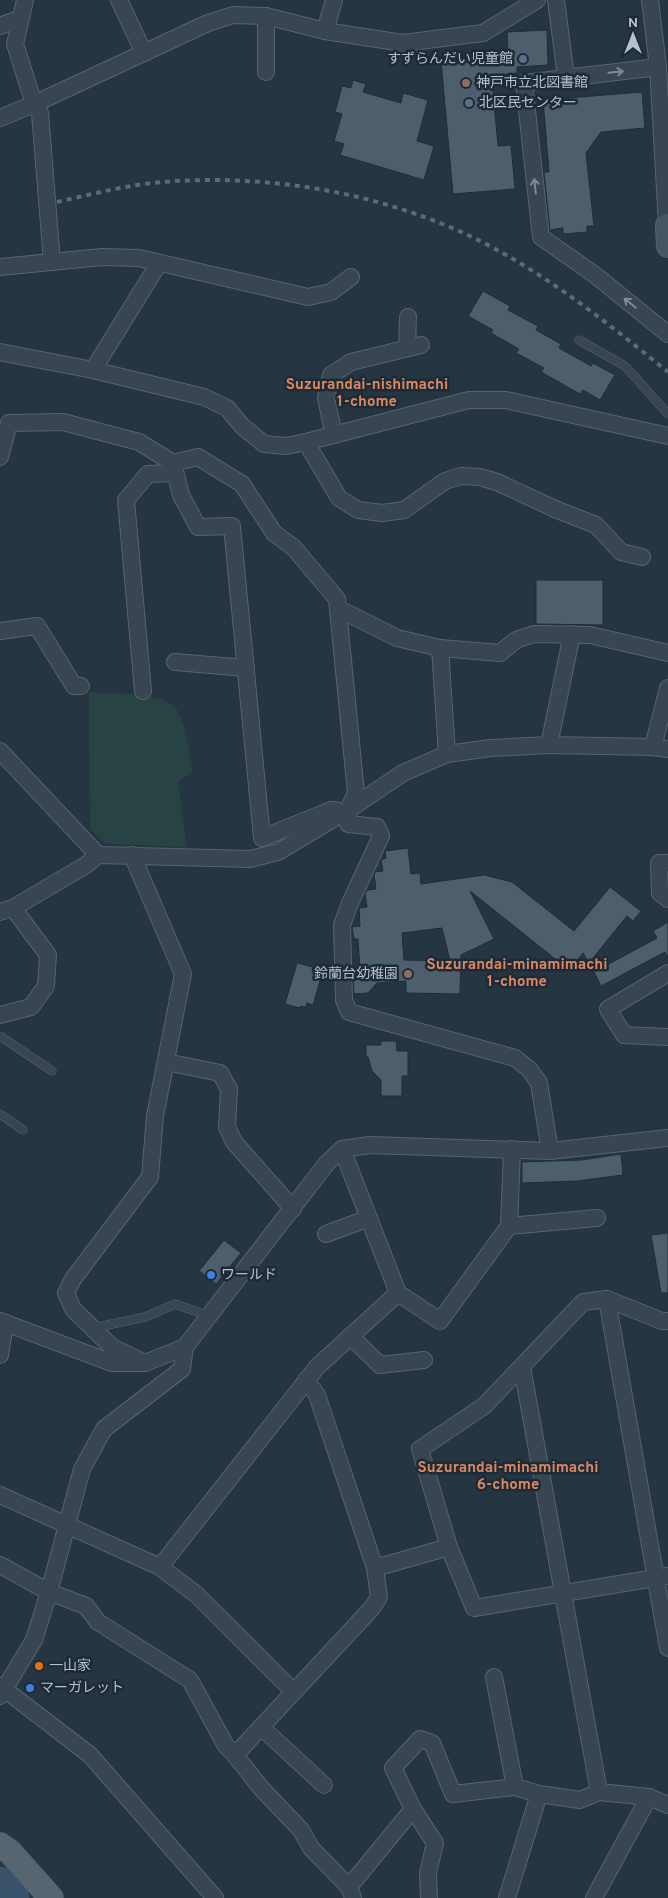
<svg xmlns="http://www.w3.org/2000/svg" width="668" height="1898" viewBox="0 0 668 1898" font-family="Overpass,'Noto Sans JP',sans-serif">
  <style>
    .green { fill: #274343 }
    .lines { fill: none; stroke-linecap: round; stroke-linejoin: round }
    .river { stroke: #38536a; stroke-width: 29 }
    .building { fill: #4d5e6d; stroke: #202d39; fill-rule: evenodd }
    .lane-casing { stroke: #57646f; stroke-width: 9 }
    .street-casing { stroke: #57646f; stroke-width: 18 }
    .secondary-casing { stroke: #57646f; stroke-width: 24 }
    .primary-casing { stroke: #46525e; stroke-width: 26 }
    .lane { stroke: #394652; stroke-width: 8 }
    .street { stroke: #394652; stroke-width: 16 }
    .secondary { stroke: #475665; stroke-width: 22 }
    .primary { stroke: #576571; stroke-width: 25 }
    .rail { stroke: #5b6b79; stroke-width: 4; stroke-dasharray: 5 5; stroke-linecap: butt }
    .oneway { stroke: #7e8a95 }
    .service-dot { fill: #5c6f8a; stroke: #1e2b37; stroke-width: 2 }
    .education-dot { fill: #8d6e63; stroke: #1e2b37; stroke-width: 2 }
    .shop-dot { fill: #3f7fe0; stroke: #1e2b37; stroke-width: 2 }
    .food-dot { fill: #e8710a; stroke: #1e2b37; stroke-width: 2 }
    .labels { text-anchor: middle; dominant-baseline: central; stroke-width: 5; stroke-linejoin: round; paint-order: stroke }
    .poi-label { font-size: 14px; fill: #b6c1cc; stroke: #1e2b37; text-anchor: start }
    .neighbourhood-label { font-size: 15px; font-weight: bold; fill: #da8862; stroke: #1e2b37 }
  </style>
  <rect width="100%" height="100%" fill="#253542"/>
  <!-- green -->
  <path class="green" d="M89,692C109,694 162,692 175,707C186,721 189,753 193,771L178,782L187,847L106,844L90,829Z"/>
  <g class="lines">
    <!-- river -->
    <path class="river" d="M0,1881L15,1898"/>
  </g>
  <!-- building -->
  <g class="building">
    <path d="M547,30L548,65L517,67V73L506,74V79L492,80L498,146L511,145L515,189L453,194L441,61L497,56V53L508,52L507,32Z"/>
    <path d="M353,80L366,84L363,92L401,103L403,93L428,100L417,141L434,146L424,180L340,155L344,144L334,141L342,114L335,112L342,86L351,88Z"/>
    <path d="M642,92L645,128L601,132L586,153L594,226H587V232L563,234V228L550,230L544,172H549L543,100Z"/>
    <path d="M483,291L510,306L508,310L538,326L536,330L561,344L559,348L591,366L593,363L615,375L600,400L583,390L580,394L541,372L544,368L516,353L519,349L491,333L493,330L468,316Z"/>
    <path d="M536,580H603V625L536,624Z"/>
    <path d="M408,848L411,874L420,873L421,884L484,875L512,882L574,931L610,887L641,911L633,921L627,916L589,963L583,953L569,970L470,891L494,939L461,955L460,994L406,993V981L377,983L368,993L354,994L353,969H360L358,939H354L352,927L360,926L359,908L367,907L365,894L367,890L376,889L374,875L375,872L383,871L381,860L386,858L385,851ZM442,928L450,961L404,960L402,933Z"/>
    <path d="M668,922V958L665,952L601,986L594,972L657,938L653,931Z"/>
    <path d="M297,963L313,967L312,971L322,974L313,1005L307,1003L306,1007L301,1006L300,1008L285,1004Z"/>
    <path d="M381,1041H396L397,1051H408V1076H402V1096H381V1080L372,1071L368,1057H366V1045H381Z"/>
    <path d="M621,1154L623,1175L577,1181L522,1183V1162L582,1160Z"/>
    <path d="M668,1233V1293H661L651,1235Z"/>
    <path d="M224,1240L241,1253L216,1284L199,1271Z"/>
  </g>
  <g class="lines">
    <!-- lane casing -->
    <g class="lane-casing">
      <g id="lane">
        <path d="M579,340L625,366L668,414"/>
        <path d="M0,1036L52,1071"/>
        <path d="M0,1114L23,1130"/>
        <path d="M93,1328L145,1317L175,1304L209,1316"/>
      </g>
    </g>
    <!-- street casing -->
    <g class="street-casing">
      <g id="street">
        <path d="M25,0L15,44L34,104L40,113L52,262"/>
        <path d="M119,0L144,53"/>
        <path d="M556,0L566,77"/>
        <path d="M650,0L658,67L667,225H668"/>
        <path d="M266,16V72"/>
        <path d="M0,26L21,18"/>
        <path d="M325,31L334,0"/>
        <path d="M658,67L524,83L541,237L595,275L668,334"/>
        <path d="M0,118L34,104L208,23L233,15L266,16L325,31L403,43L483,33L537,0"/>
        <path d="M0,267L102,257L139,258L308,297L331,292L351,277"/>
        <path d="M407,348L408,317"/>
        <path d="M0,352L93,370L204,397L227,408L242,426L264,444L286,446L306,442L469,400H506L668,436"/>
        <path d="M93,370L159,263"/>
        <path d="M334,435L326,398L331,375L351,362L421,345"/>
        <path d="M306,442L339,498L358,510L382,513L404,510L445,481L461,476L480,477L497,482L555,509L596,525L621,552L642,557"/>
        <path d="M0,457L9,423L63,422L139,442L173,463L198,457L242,484L274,533L294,548L337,599L356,793L348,810V824L377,827L381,836L350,903L342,925L344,1000L349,1012L515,1058L529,1069L539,1083L550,1151"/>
        <path d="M173,463L181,495L198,527L232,526L262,838L331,810H336"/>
        <path d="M339,609L397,638L440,648L500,653L516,640L534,634L590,635L668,653"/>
        <path d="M0,631L37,626L74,686H81"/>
        <path d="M440,648L447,754"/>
        <path d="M175,662L246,668"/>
        <path d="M143,691L126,500L148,474L175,473"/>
        <path d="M549,745L572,634"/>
        <path d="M653,747L668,688"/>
        <path d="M0,751L98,855"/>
        <path d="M132,855L183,974L155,1116L150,1177L73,1279L66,1293L73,1309L112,1347L145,1363"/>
        <path d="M668,863H659L660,893L668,899"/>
        <path d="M0,912L13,908L86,865L98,855L250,859L278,852L348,810L403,773L447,754L491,748L549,745L653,747L668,749"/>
        <path d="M668,973L608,1009L624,1035L668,1037"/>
        <path d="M0,1015L31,1007L46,986L48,955L13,908"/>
        <path d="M166,1062L220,1073L229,1089L227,1127L234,1142L293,1209"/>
        <path d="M342,1149L398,1293L440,1321L509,1226L512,1149"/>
        <path d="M509,1226L597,1218"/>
        <path d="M326,1234L369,1218"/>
        <path d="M607,1299L668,1648"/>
        <path d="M0,1321L112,1363H145L185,1347"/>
        <path d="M668,1321H662L607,1299L583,1302L484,1406L420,1449L449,1547L474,1608L668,1576"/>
        <path d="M350,1336L380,1365L424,1360"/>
        <path d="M0,1355L5,1323"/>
        <path d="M522,1367L599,1792"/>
        <path d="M0,1495L160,1567L197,1595L294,1692"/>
        <path d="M0,1565L49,1592L86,1606L98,1622L190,1680L226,1746L235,1755L261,1788L301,1830L311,1848L349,1887L353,1898"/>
        <path d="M160,1567L317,1367L398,1293"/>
        <path d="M375,1568L449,1547"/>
        <path d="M494,1677L515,1787"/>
        <path d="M0,1686L90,1755L215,1898"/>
        <path d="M0,1696L34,1640L49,1592L82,1469L104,1429L182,1369L185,1347L327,1163L342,1149L370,1145L550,1151L668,1138"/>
        <path d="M261,1727L324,1785"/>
        <path d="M235,1755L372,1608L379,1597L375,1568L317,1395L306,1380"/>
        <path d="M349,1887L413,1809"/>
        <path d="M429,1898L428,1873L435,1843L413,1809L393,1768L420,1739L432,1743L453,1794L515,1787L539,1794L580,1800L599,1792L649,1797L668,1805"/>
        <path d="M507,1898L539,1794"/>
        <path d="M594,1898L649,1797"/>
      </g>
    </g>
    <!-- secondary casing -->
    <g class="secondary-casing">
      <path id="secondary" d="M667,225L668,246"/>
    </g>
    <!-- primary casing -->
    <g class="primary-casing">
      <path id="primary" d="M0,1845L10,1852L51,1898"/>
    </g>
    <!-- lane -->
    <use href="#lane" class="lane"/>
    <!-- street -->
    <use href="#street" class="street"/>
    <!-- secondary -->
    <use href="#secondary" class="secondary"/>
    <!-- primary -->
    <use href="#primary" class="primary"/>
    <!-- rail -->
    <path class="rail" d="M57,202C92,194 127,185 162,182C276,173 398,195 499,251C559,284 615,329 668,372"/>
  </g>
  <!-- one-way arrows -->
  <defs><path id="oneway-shaft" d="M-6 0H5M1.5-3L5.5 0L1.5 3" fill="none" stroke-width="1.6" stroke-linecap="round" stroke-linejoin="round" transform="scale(1.25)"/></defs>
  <g class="oneway">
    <use href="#oneway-shaft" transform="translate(616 72) rotate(-6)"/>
    <use href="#oneway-shaft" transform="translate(535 186) rotate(-96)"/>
    <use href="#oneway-shaft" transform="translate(630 303) rotate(-141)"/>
  </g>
  <!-- markers -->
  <g class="service-dot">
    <circle cx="523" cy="59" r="5"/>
    <circle cx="469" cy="103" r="5"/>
  </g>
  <g class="education-dot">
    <circle cx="466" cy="83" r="5"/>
    <circle cx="408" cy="974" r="5"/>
  </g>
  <g class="shop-dot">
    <circle cx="211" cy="1275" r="5"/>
    <circle cx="30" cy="1688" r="5"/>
  </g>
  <circle class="food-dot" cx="39" cy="1666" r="5"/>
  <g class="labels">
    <!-- poi labels -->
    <g class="poi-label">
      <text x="513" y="59" text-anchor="end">すずらんだい児童館</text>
      <text x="476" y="83">神戸市立北図書館</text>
      <text x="479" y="103">北区民センター</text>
      <text x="398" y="974" text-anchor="end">鈴蘭台幼稚園</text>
      <text x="221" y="1275">ワールド</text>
      <text x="49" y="1666">一山家</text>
      <text x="40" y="1688">マーガレット</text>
    </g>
    <!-- neighbourhood labels -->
    <g class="neighbourhood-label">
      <text x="367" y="385">Suzurandai-nishimachi<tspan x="367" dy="17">1-chome</tspan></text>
      <text x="517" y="965">Suzurandai-minamimachi<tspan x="517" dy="17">1-chome</tspan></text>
      <text x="508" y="1468">Suzurandai-minamimachi<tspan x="508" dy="17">6-chome</tspan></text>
    </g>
  </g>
  <!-- north arrow -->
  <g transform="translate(633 35)" stroke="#1e2b37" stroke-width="4" paint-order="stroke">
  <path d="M0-4L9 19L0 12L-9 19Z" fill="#b6c1cc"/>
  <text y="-8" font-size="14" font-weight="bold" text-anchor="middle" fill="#b6c1cc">N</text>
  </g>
</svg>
